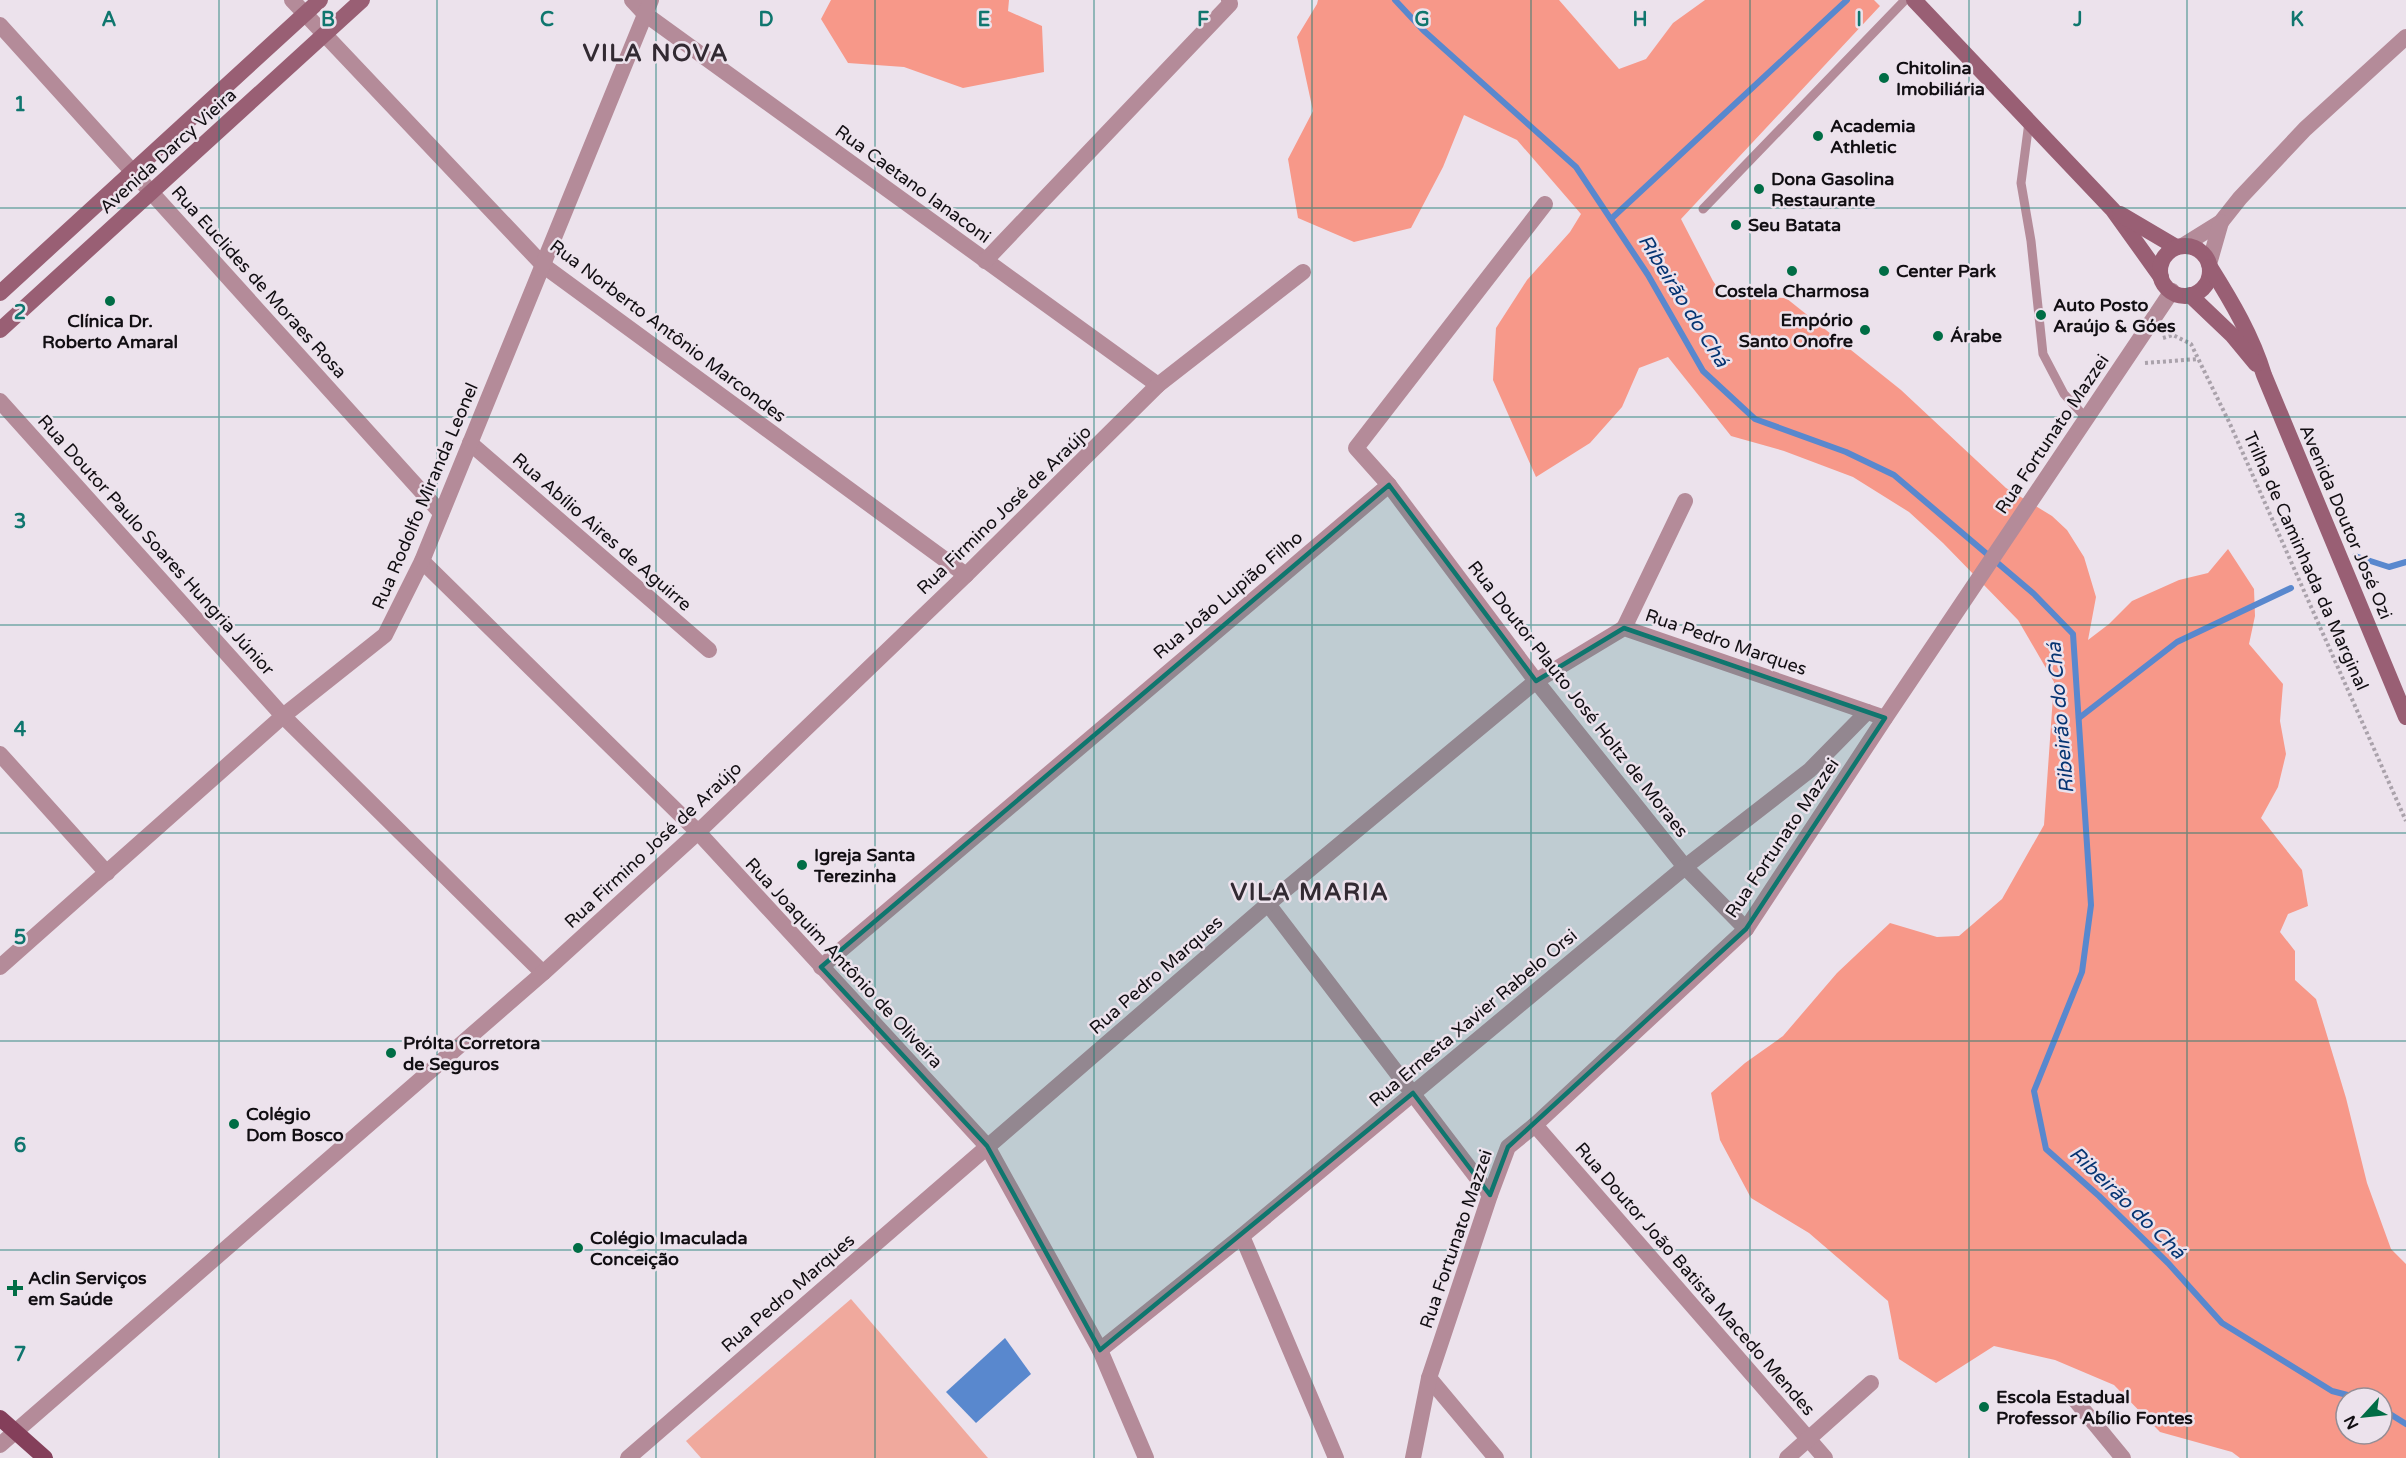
<svg xmlns="http://www.w3.org/2000/svg" width="2406" height="1458" viewBox="0 0 2406 1458" font-family="'Varela Round',sans-serif">
  <style>
    .green { fill: #f0a99d }
    .forest { fill: #f79889; fill-rule: evenodd }
    .water { fill: #5988ce }
    .lines { fill: none; stroke-linecap: round; stroke-linejoin: round }
    .stream { stroke: #5988ce; stroke-width: 6 }
    .path { stroke: #aaa2ab; stroke-width: 4; stroke-dasharray: 3 3; stroke-linecap: butt }
    .service { stroke: #b48b99; stroke-width: 9 }
    .minor { stroke: #b48b99; stroke-width: 16 }
    .secondary { stroke: #995f74; stroke-width: 16 }
    .primary { stroke: #843f5a; stroke-width: 16 }
    .marked { fill: #0f766e; fill-opacity: 0.2; stroke: #0f766e; stroke-width: 4.5; stroke-linejoin: round }
    .grid { fill: none; stroke: #0f766e; stroke-width: 1.5; stroke-opacity: 0.55 }
    .poi-dot { fill: #006d45; stroke: #ece2ec; stroke-width: 2 }
    .labels { text-anchor: middle; dominant-baseline: central; stroke-width: 5; stroke-linejoin: round; paint-order: stroke }
    .poi-label { font-size: 18px; font-weight: bold; fill: #110e12; stroke: #ece2ec; text-anchor: start }
    .street-label { font-size: 18px; fill: #110e12; stroke: #ece2ec }
    .water-label { font-size: 20px; font-style: italic; fill: #063573; stroke: #ece2ec }
    .district-label { font-size: 24px; font-weight: bold; letter-spacing: 1.5px; fill: #322a32; stroke: #ece2ec }
    .grid-label { font-size: 20px; text-anchor: middle; font-weight: bold; fill: #0f766e; stroke: #ece2ec; stroke-width: 5; stroke-linejoin: round; paint-order: stroke }
  </style>
  <rect width="100%" height="100%" fill="#ece2ec"/>
  <!-- green -->
  <path class="green" d="M851,1299L988,1458H701L686,1441Z"/>
  <!-- forest -->
  <g class="forest">
    <path d="M831,0H1009L1008,11L1042,26L1044,72L963,88L904,67L848,63L821,19Z"/>
    <path d="M1318,0H1559L1619,69L1646,59L1673,23L1705,0H1874L1880,6L1681,219L1713,281L1724,297L1786,298L1901,390L2006,488L2052,516L2067,530L2084,557L2096,597L2088,640L2109,624L2132,601L2179,580L2208,573L2228,549L2254,589L2255,616L2249,644L2283,684L2280,721L2286,754L2278,787L2261,818L2302,870L2308,906L2288,914L2280,932L2295,951V980L2316,999L2346,1098L2367,1183L2391,1249L2406,1264V1458H2240L2232,1452L2160,1432L2114,1385L2055,1360L1994,1346L1936,1383L1899,1359L1888,1301L1809,1233L1751,1198L1720,1140L1711,1093L1745,1063L1783,1036L1837,973L1890,923L1937,937L1959,936L2002,899L2044,825L2054,682L2018,620L1943,543L1909,512L1853,477L1784,451L1731,436L1668,357L1639,368L1622,407L1590,443L1536,477L1493,380L1496,328L1527,280L1570,232L1581,214L1517,140L1464,115L1443,167L1411,228L1354,242L1298,218L1288,159L1313,111L1297,37L1317,4ZM2346,1398H2382V1434H2346Z"/>
  </g>
  <!-- water -->
  <path class="water" d="M1005,1338L1031,1374L976,1423L946,1392Z"/>
  <g class="lines">
    <!-- stream -->
    <g class="stream">
      <path d="M1395,0L1423,30L1576,167L1648,275L1703,371L1755,419L1846,452L1894,475L2034,594L2073,634L2091,905L2082,972L2034,1091L2046,1149L2099,1196L2168,1263L2222,1323L2332,1391L2359,1398"/>
      <path d="M1611,219L1847,0"/>
      <path d="M2355,556L2389,567L2406,562"/>
      <path d="M2079,718L2177,642L2291,588"/>
      <path d="M2382,1409L2406,1424"/>
    </g>
    <!-- path -->
    <g class="path">
      <path d="M2163,338L2173,335L2191,344L2230,424L2406,821"/>
      <path d="M2145,363L2198,359"/>
    </g>
    <!-- service -->
    <g class="service">
      <path d="M2029,122L2021,183L2031,241L2043,354L2064,394L2086,418"/>
      <path d="M1703,209L1905,0"/>
    </g>
    <!-- minor -->
    <g class="minor">
      <path d="M292,0L544,266L966,575"/>
      <path d="M632,0L645,14L1158,385"/>
      <path d="M0,25L441,513"/>
      <path d="M2184,245L2221,222L2240,198L2305,129L2406,37"/>
      <path d="M985,261L1230,4L1229,0"/>
      <path d="M2209,264L2221,222"/>
      <path d="M0,401L283,716L543,973"/>
      <path d="M470,443L709,650"/>
      <path d="M1389,485L1536,681L1685,867L1746,929"/>
      <path d="M422,561L698,832L987,1146L1100,1350L1146,1458"/>
      <path d="M1624,628L1685,501"/>
      <path d="M0,754L107,873"/>
      <path d="M1268,904L1490,1195"/>
      <path d="M0,967L283,716L385,635L422,561L651,0"/>
      <path d="M821,967L1389,485L1356,448L1545,204"/>
      <path d="M1535,1125L1825,1458"/>
      <path d="M1242,1236L1336,1458"/>
      <path d="M1100,1350L1242,1236L1685,867L1810,770L1867,712"/>
      <path d="M1429,1378L1496,1458"/>
      <path d="M2076,1401L2123,1458"/>
      <path d="M0,1445L543,973L698,832L966,575L1158,385L1303,272"/>
      <path d="M628,1458L1268,904L1536,681L1624,628L1885,718"/>
      <path d="M1413,1458L1429,1378L1490,1195L1508,1147L1535,1125L1746,929L1885,718L2172,291"/>
      <path d="M1787,1458L1871,1383"/>
    </g>
    <!-- secondary -->
    <g class="secondary">
      <path d="M1914,0L2113,210L2161,277"/>
      <path d="M2120,214L2176,247"/>
      <circle cx="2185" cy="271" r="25"/>
      <path d="M2210,267C2232,302 2252,336 2264,375L2406,717"/>
      <path d="M0,293L320,0"/>
      <path d="M2190,295L2232,335L2256,364"/>
      <path d="M0,330L362,0"/>
    </g>
    <!-- primary -->
    <path class="primary" d="M0,1418L45,1458"/>
  </g>
  <!-- marked area -->
  <path class="marked" d="M1389,485L1536,681L1624,628L1885,718L1746,929L1508,1147L1490,1195L1413,1093L1100,1350L987,1146L821,967Z"/>
  <!-- grid -->
  <path class="grid" d="M219,0V1458M437,0V1458M656,0V1458M875,0V1458M1094,0V1458M1312,0V1458M1531,0V1458M1750,0V1458M1969,0V1458M2187,0V1458M0,208H2406M0,417H2406M0,625H2406M0,833H2406M0,1041H2406M0,1250H2406"/>
  <!-- markers -->
  <g class="poi-dot">
    <circle cx="1884" cy="78" r="6"/>
    <circle cx="1818" cy="136" r="6"/>
    <circle cx="1759" cy="189" r="6"/>
    <circle cx="1736" cy="225" r="6"/>
    <circle cx="1792" cy="271" r="6"/>
    <circle cx="1884" cy="271" r="6"/>
    <circle cx="110" cy="301" r="6"/>
    <circle cx="2041" cy="315" r="6"/>
    <circle cx="1865" cy="330" r="6"/>
    <circle cx="1938" cy="336" r="6"/>
    <circle cx="802" cy="865" r="6"/>
    <circle cx="391" cy="1053" r="6"/>
    <circle cx="234" cy="1124" r="6"/>
    <circle cx="578" cy="1248" r="6"/>
    <path d="M12 1279h6v6h6v6h-6v6h-6v-6h-6v-6h6z"/>
    <circle cx="1984" cy="1407" r="6"/>
  </g>
  <g class="labels">
    <!-- poi labels -->
    <g class="poi-label">
      <text x="1896" y="68">Chitolina<tspan x="1896" dy="21">Imobiliária</tspan></text>
      <text x="1830" y="126">Academia<tspan x="1830" dy="21">Athletic</tspan></text>
      <text x="1771" y="179">Dona Gasolina<tspan x="1771" dy="21">Restaurante</tspan></text>
      <text x="1748" y="225">Seu Batata</text>
      <text x="1896" y="271">Center Park</text>
      <text x="1792" y="291" text-anchor="middle">Costela Charmosa</text>
      <text x="2053" y="305">Auto Posto<tspan x="2053" dy="21">Araújo &amp; Góes</tspan></text>
      <text x="1853" y="320" text-anchor="end">Empório<tspan x="1853" dy="21">Santo Onofre</tspan></text>
      <text x="110" y="321" text-anchor="middle">Clínica Dr.<tspan x="110" dy="21">Roberto Amaral</tspan></text>
      <text x="1950" y="336">Árabe</text>
      <text x="814" y="855">Igreja Santa<tspan x="814" dy="21">Terezinha</tspan></text>
      <text x="403" y="1043">PróIta Corretora<tspan x="403" dy="21">de Seguros</tspan></text>
      <text x="246" y="1114">Colégio<tspan x="246" dy="21">Dom Bosco</tspan></text>
      <text x="590" y="1238">Colégio Imaculada<tspan x="590" dy="21">Conceição</tspan></text>
      <text x="28" y="1278">Aclin Serviços<tspan x="28" dy="21">em Saúde</tspan></text>
      <text x="1996" y="1397">Escola Estadual<tspan x="1996" dy="21">Professor Abílio Fontes</tspan></text>
    </g>
    <!-- street labels -->
    <g class="street-label">
      <text transform="translate(168 151) rotate(-42)">Avenida Darcy Vieira</text>
      <text transform="translate(913 184) rotate(36)">Rua Caetano Ianaconi</text>
      <text transform="translate(259 282) rotate(48)">Rua Euclides de Moraes Rosa</text>
      <text transform="translate(668 331) rotate(37)">Rua Norberto Antônio Marcondes</text>
      <text transform="translate(2052 434) rotate(-56)">Rua Fortunato Mazzei</text>
      <text transform="translate(425 496) rotate(-67)">Rua Rodolfo Miranda Leonel</text>
      <text transform="translate(1004 510) rotate(-44)">Rua Firmino José de Araújo</text>
      <text transform="translate(2346 522) rotate(67)">Avenida Doutor José Ozi</text>
      <text transform="translate(602 532) rotate(41)">Rua Abílio Aires de Aguirre</text>
      <text transform="translate(156 545) rotate(48)">Rua Doutor Paulo Soares Hungria Júnior</text>
      <text transform="translate(2306 561) rotate(66)">Trilha de Caminhada da Marginal</text>
      <text transform="translate(1228 595) rotate(-40)">Rua João Lupião Filho</text>
      <text transform="translate(1726 642) rotate(19)">Rua Pedro Marques</text>
      <text transform="translate(1578 699) rotate(52)">Rua Doutor Plauto José Holtz de Moraes</text>
      <text transform="translate(1782 838) rotate(-56)">Rua Fortunato Mazzei</text>
      <text transform="translate(653 845) rotate(-43)">Rua Firmino José de Araújo</text>
      <text transform="translate(844 963) rotate(47)">Rua Joaquim Antônio de Oliveira</text>
      <text transform="translate(1156 975) rotate(-41)">Rua Pedro Marques</text>
      <text transform="translate(1473 1018) rotate(-40)">Rua Ernesta Xavier Rabelo Orsi</text>
      <text transform="translate(1456 1239) rotate(-71)">Rua Fortunato Mazzei</text>
      <text transform="translate(1695 1279) rotate(49)">Rua Doutor João Batista Macedo Mendes</text>
      <text transform="translate(788 1293) rotate(-41)">Rua Pedro Marques</text>
    </g>
    <!-- water labels -->
    <g class="water-label">
      <text transform="translate(1683 301) rotate(58)">Ribeirão do Chá</text>
      <text transform="translate(2061 718) rotate(-95)">Ribeirão do Chá</text>
      <text transform="translate(2127 1203) rotate(44)">Ribeirão do Chá</text>
    </g>
    <!-- district labels -->
    <g class="district-label">
      <text x="656" y="53">VILA NOVA</text>
      <text x="1310" y="892">VILA MARIA</text>
    </g>
  </g>
  <g class="grid-label">
    <text x="109" y="26">A</text>
    <text x="328" y="26">B</text>
    <text x="547" y="26">C</text>
    <text x="766" y="26">D</text>
    <text x="984" y="26">E</text>
    <text x="1203" y="26">F</text>
    <text x="1422" y="26">G</text>
    <text x="1640" y="26">H</text>
    <text x="1859" y="26">I</text>
    <text x="2078" y="26">J</text>
    <text x="2297" y="26">K</text>
    <text x="20" y="111">1</text>
    <text x="20" y="319">2</text>
    <text x="20" y="528">3</text>
    <text x="20" y="736">4</text>
    <text x="20" y="944">5</text>
    <text x="20" y="1152">6</text>
    <text x="20" y="1361">7</text>
  </g>
  <!-- north arrow -->
  <g transform="translate(2364 1416) rotate(243)"><circle r="28" fill="#ece2ec" stroke="#948d95" stroke-width="1.5"/>
  <path d="M0-4.5L10 22L0 15L-10 22Z" fill="#006d45"/>
  <text y="-9" font-size="16" font-weight="bold" text-anchor="middle" fill="#110e12">N</text>
  </g>
</svg>
